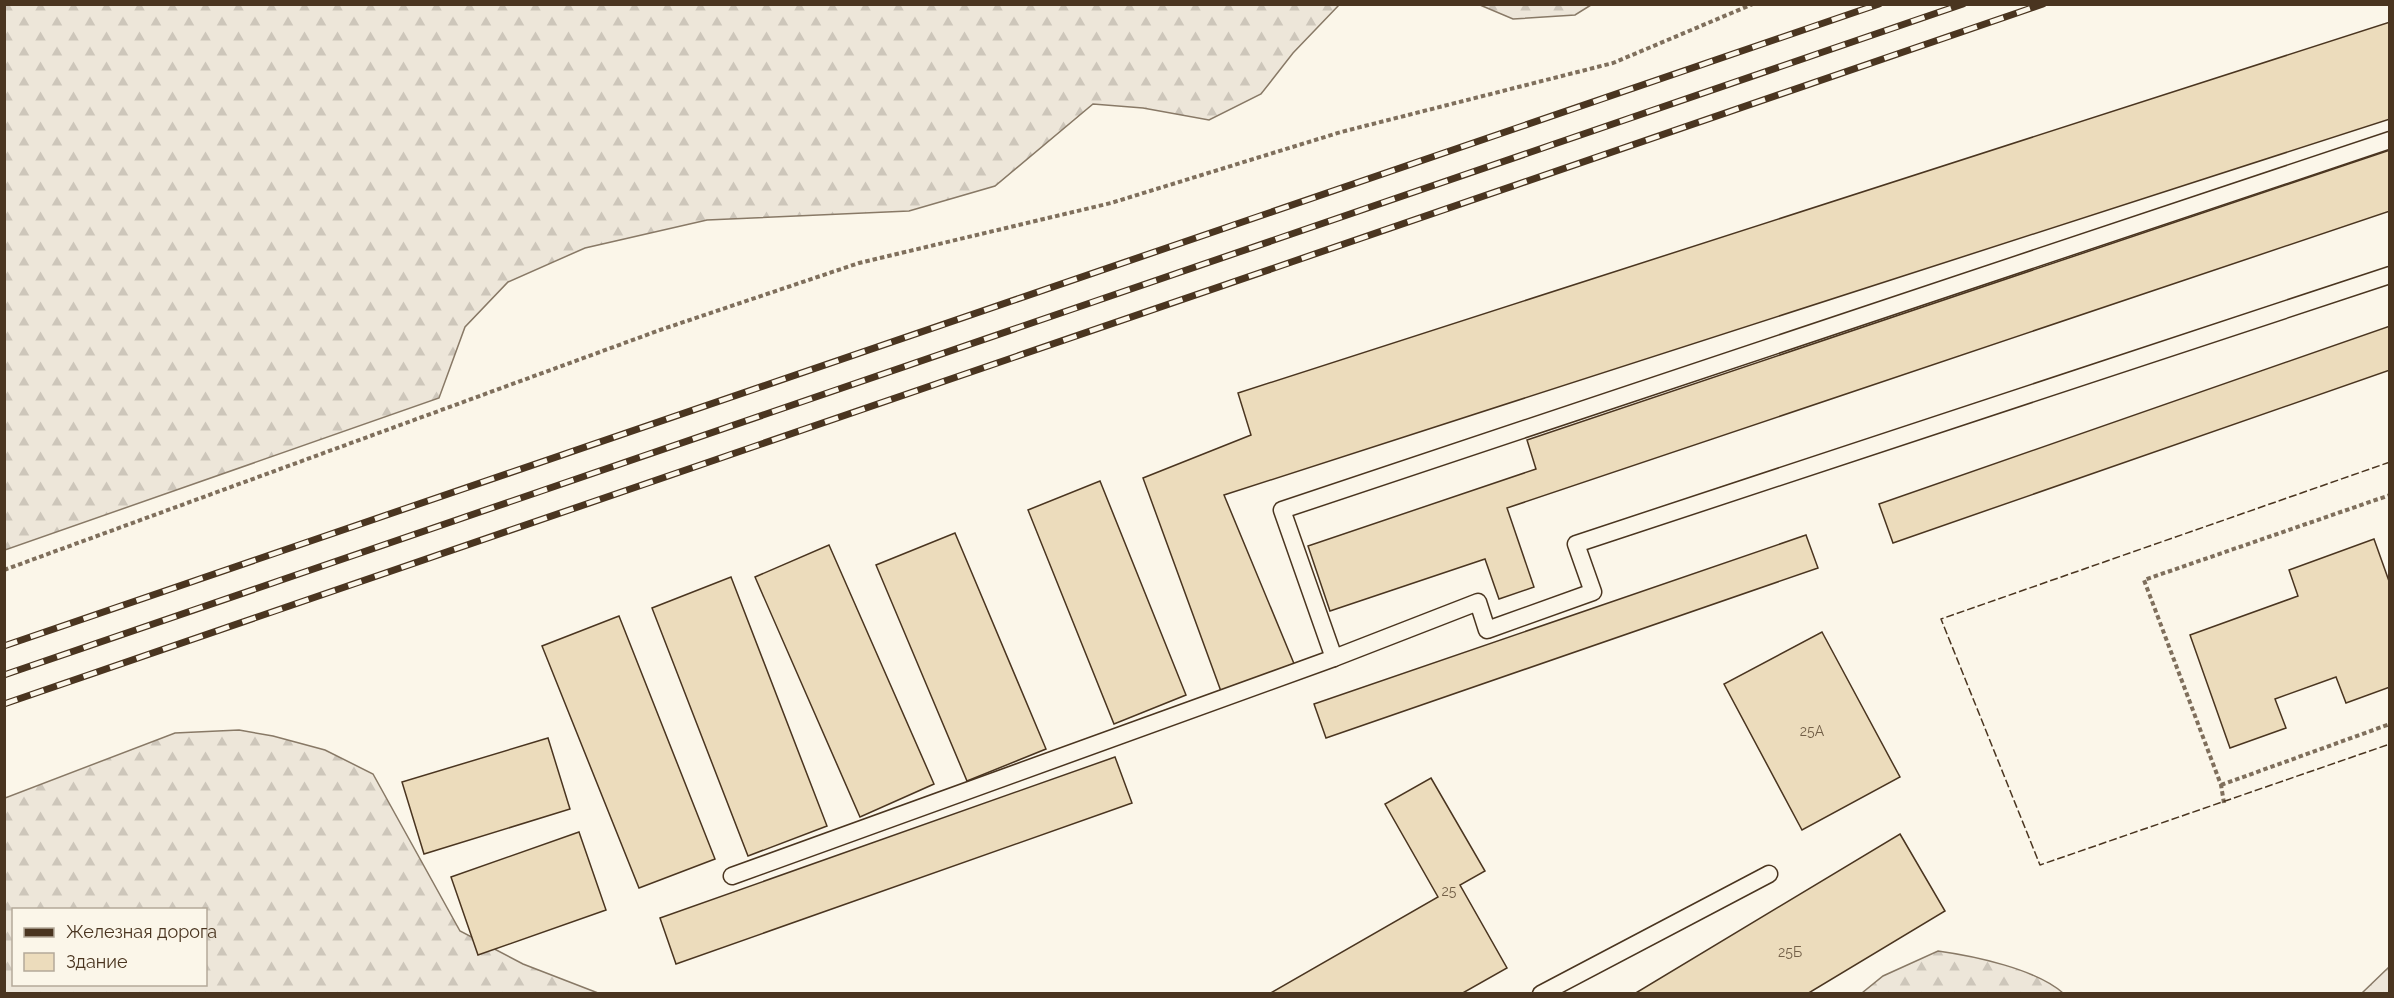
<svg xmlns="http://www.w3.org/2000/svg" width="2394" height="998" viewBox="0 0 2394 998" font-family="Raleway,sans-serif">
  <style>
    .forest { fill: url(#forest-firs); stroke: #887966; stroke-width: 1.5; fill-rule: evenodd }
    .building { fill: #ecdcbc; stroke: #4a3520; stroke-width: 1.5 }
    .lines { fill: none; stroke-linecap: round; stroke-linejoin: round }
    .lane-casing { stroke: #4a3520; stroke-width: 19 }
    .path { stroke: #7f6f5c; stroke-width: 4; stroke-dasharray: 4.5 3; stroke-linecap: butt }
    .lane { stroke: #fbf6e9; stroke-width: 16 }
    .rail-casing { stroke: #4a3520; stroke-width: 7 }
    .rail { stroke: #fbf6e9; stroke-width: 4.5; stroke-dasharray: 14; stroke-linecap: butt }
    .fence { stroke: #4a3520; stroke-width: 1.5; stroke-dasharray: 8 3; stroke-linecap: butt }
    .labels { text-anchor: middle; dominant-baseline: central; stroke-width: 4.5; stroke-linejoin: round; paint-order: stroke }
    .number-label { font-size: 14px; fill: #725f47 }
  </style>
  <defs>
    <pattern id="forest-firs" width="22" height="20" patternUnits="userSpaceOnUse" patternTransform="scale(1.5)"><rect width="22" height="20" fill="#ede6d9"/><path d="M5 1l3.5 6h-7zM16 11l3.5 6h-7z" fill="#cdc6ba"/></pattern>
  </defs>
  <rect width="100%" height="100%" fill="#fbf6e9"/>
  <!-- forest -->
  <g class="forest">
    <path d="M4,5L5,4L1339,5L1293,53L1261,94L1209,120L1143,108L1093,104L995,186L909,211L707,220L585,248L508,282L465,327L439,398L5,550Z"/>
    <path d="M1480,5L1591,4V5L1575,15L1513,19Z"/>
    <path d="M239,730L273,736L325,750L373,774L460,931L523,964L598,993L5,994V798L175,733ZM14,910H206V984H14Z"/>
    <path d="M1938,951C1974,956 2036,969 2063,993H1862L1883,976Z"/>
    <path d="M2389,967V993H2362Z"/>
  </g>
  <!-- building -->
  <g class="building">
    <path d="M2390,22V119L1224,495L1295,666L1222,694L1143,478L1251,435L1238,393Z"/>
    <path d="M2390,150V211L1507,508L1534,587L1499,599L1485,559L1330,611L1308,546L1536,469L1527,440Z"/>
    <path d="M2390,326V370L1893,543L1879,504Z"/>
    <path d="M1100,481L1186,695L1114,724L1028,510Z"/>
    <path d="M955,533L1046,749L967,781L876,565Z"/>
    <path d="M1806,535L1818,568L1326,738L1314,704Z"/>
    <path d="M2374,539L2390,584V687L2346,703L2336,677L2275,699L2286,728L2230,748L2190,635L2298,596L2289,570Z"/>
    <path d="M829,545L934,784L860,817L755,577Z"/>
    <path d="M731,577L827,826L748,856L652,608Z"/>
    <path d="M619,616L715,859L639,888L542,646Z"/>
    <path d="M1822,632L1900,777L1802,830L1724,684Z"/>
    <path d="M548,738L570,809L424,854L402,782Z"/>
    <path d="M1115,757L1132,803L676,964L660,918Z"/>
    <path d="M1431,778L1485,871L1460,885L1507,968L1461,994H1269L1438,897L1385,804Z"/>
    <path d="M579,832L606,910L478,955L451,877Z"/>
    <path d="M1900,834L1945,911L1807,994H1634Z"/>
  </g>
  <g class="lines">
    <!-- lane casing -->
    <g class="lane-casing">
      <g id="lane">
        <path d="M1334,658L1282,510L2390,140"/>
        <path d="M732,876L1334,658L1478,602L1487,630L1593,592L1576,544L2390,275"/>
        <path d="M1541,994L1769,874"/>
      </g>
    </g>
    <!-- path -->
    <g class="path">
      <path d="M4,570L660,330L859,263L1111,203L1341,132L1613,63L1753,4"/>
      <path d="M2221,785L2390,724"/>
      <path d="M2224,803L2221,785L2144,580L2390,495"/>
    </g>
    <!-- lane -->
    <use href="#lane" class="lane"/>
    <!-- rail casing -->
    <g class="rail-casing">
      <g id="rail">
        <path d="M4,646L1879,4"/>
        <path d="M4,675L1963,4"/>
        <path d="M4,704L2043,4"/>
      </g>
    </g>
    <!-- rail -->
    <use href="#rail" class="rail"/>
    <!-- fence -->
    <path class="fence" d="M2390,462L1941,619L2040,865L2390,744"/>
  </g>
  <g class="labels">
    <!-- number labels -->
    <g class="number-label">
      <text x="1812" y="731">25А</text>
      <text x="1449" y="891">25</text>
      <text x="1790" y="952">25Б</text>
    </g>
  </g>
  <!-- border -->
  <rect width="2394" height="998" fill="none" stroke="#4a3520" stroke-width="12"/>
  <!-- legend -->
  <rect x="12" y="908" width="195" height="78" fill="#fbf6e9" stroke="#b4a999" stroke-width="1.5"/>
  <rect x="24" y="928" width="30" height="9" fill="#4a3520" stroke="#b4a999" stroke-width="1.5"/>
  <text x="66" y="938" font-size="18" fill="#4a3520">Железная дорога</text>
  <rect x="24" y="953" width="30" height="18" fill="#ecdcbc" stroke="#b4a999" stroke-width="1.5"/>
  <text x="66" y="968" font-size="18" fill="#4a3520">Здание</text>
</svg>
